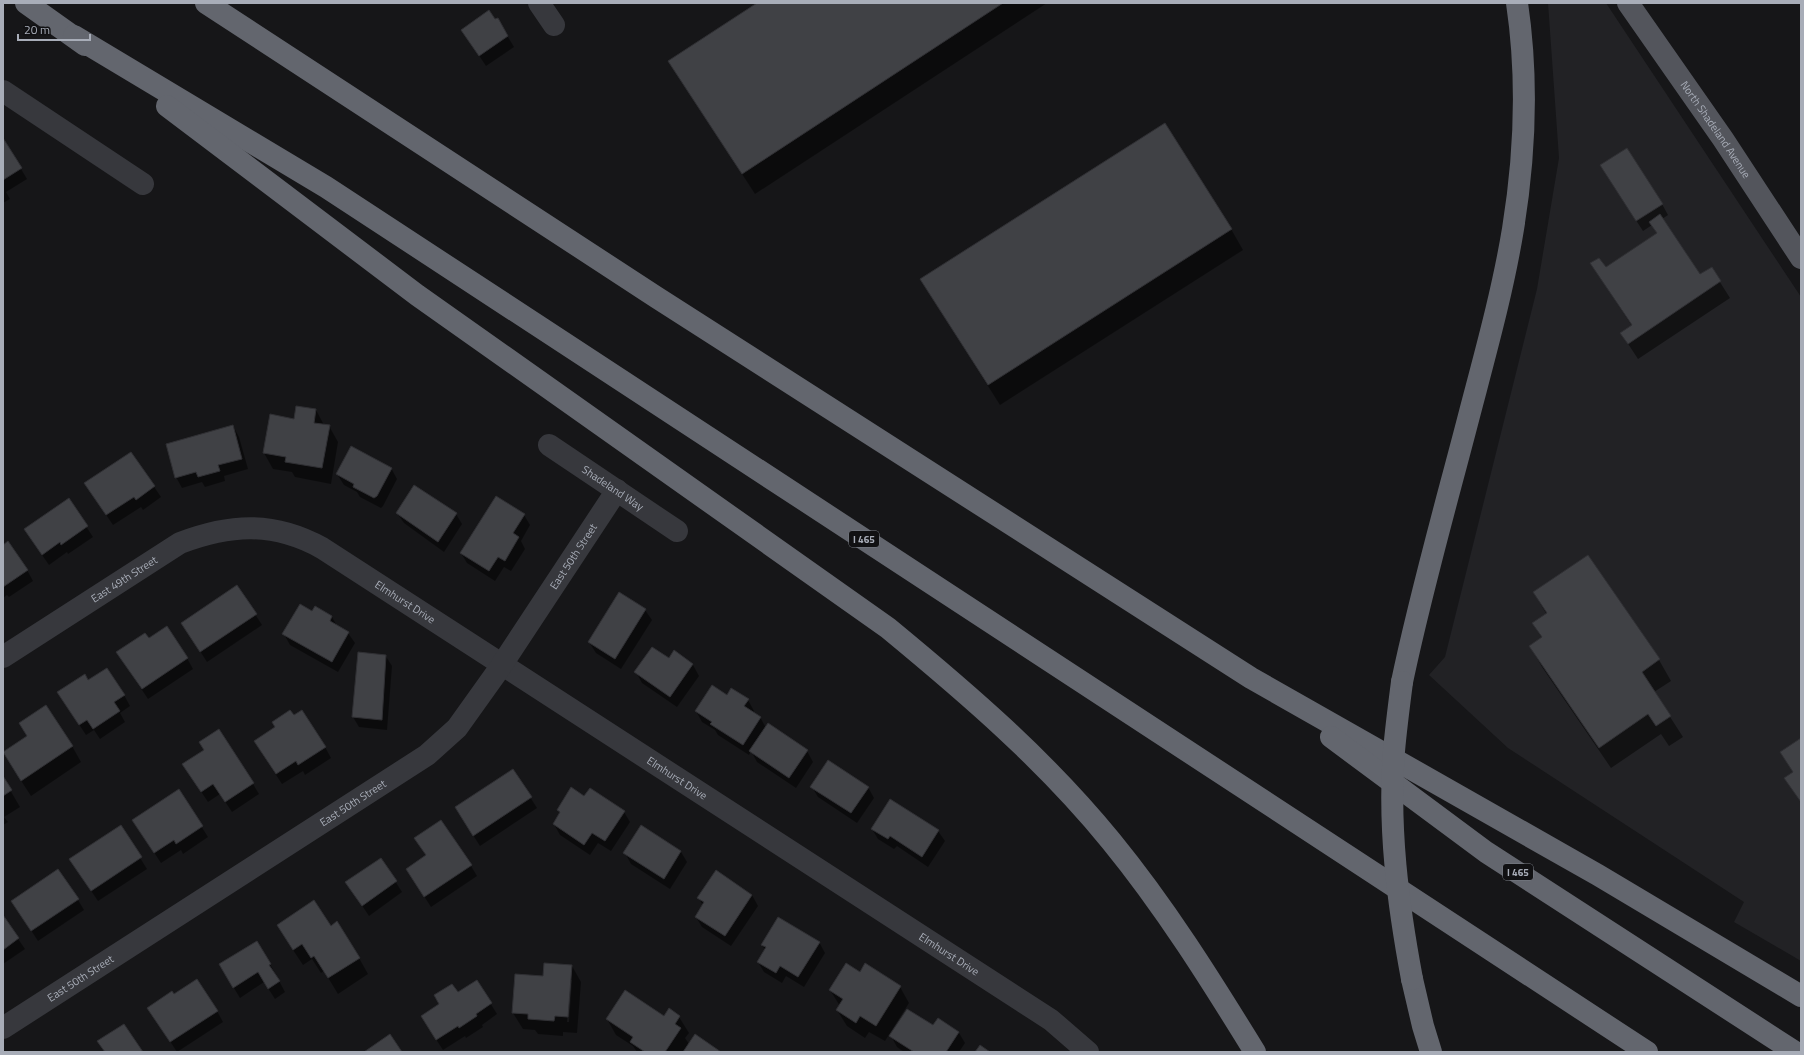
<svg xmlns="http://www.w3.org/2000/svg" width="1804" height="1055" viewBox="0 0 1804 1055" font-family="'Titillium Web',sans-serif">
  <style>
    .built { fill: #222225 }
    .shadow { fill: #0007; fill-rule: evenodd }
    .building { fill: #404145; stroke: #303034 }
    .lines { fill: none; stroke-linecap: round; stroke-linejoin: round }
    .minor { stroke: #37383d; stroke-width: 22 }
    .major { stroke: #53555c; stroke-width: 22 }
    .highway { stroke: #63666e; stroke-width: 22 }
    .highway-bridge { stroke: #63666e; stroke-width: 22 }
    .labels { text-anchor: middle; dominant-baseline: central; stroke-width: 3.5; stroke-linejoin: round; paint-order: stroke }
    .shield { fill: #111113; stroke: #7b7e86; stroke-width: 1 }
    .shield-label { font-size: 10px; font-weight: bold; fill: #a8adb8 }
    .street-label { font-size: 11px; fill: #a8adb8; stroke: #111113 }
  </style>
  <rect width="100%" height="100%" fill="#161618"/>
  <!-- built -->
  <path class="built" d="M1548,3H1606L1801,297V961L1734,922L1744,902L1508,748L1429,675L1445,657L1537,289L1559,158Z"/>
  <!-- shadow -->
  <g class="shadow">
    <path d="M759,3H1047L755,194L669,61Z"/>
    <path d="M497,19L514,47L486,66L462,30Z"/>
    <path d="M3,139L27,179L6,192L10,199L3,203Z"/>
    <path d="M1607,176L1662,204L1668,215L1662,219L1700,275L1711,268L1730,298L1638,359L1621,333L1632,326L1591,264L1605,268L1657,233L1652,225L1643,231Z"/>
    <path d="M1231,229L1243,250L1000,405L921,280Z"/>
    <path d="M316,410L324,425L329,426L338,442L331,484L295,477L292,472L273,469L264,453L295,420Z"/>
    <path d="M233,426L239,437L248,469L224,476L225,481L205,487L202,482L182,488L176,477Z"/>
    <path d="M131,453L161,497L143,510L141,507L113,525L92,494Z"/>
    <path d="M391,468L397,479L383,506L381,508L360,497L357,492L344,485L337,474Z"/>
    <path d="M68,499L93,537L68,554L67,552L49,565L31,539Z"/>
    <path d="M397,513L456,514L462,524L444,552L404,523Z"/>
    <path d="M524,515L530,525L521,541L525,549L511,571L504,567L495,581L467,563L461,553Z"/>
    <path d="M3,546L27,570L33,581L9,597L7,595L3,598Z"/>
    <path d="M237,586L262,625L207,662L189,634Z"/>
    <path d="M1534,593L1659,660L1671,681L1654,692L1683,737L1669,746L1661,734L1611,768L1542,667L1530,646L1542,638L1533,624L1547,615Z"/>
    <path d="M645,610L652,620L621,669L596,653L589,642Z"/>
    <path d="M332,617L337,626L348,633L355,643L338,672L290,645L284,634Z"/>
    <path d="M674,652L693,665L699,676L677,707L642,683L636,672L669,659Z"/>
    <path d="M385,655L392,666L387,730L359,727L353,717Z"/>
    <path d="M187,658L193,669L148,699L124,663Z"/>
    <path d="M88,681L124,695L130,706L120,713L125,722L100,739L94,730L86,735L65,703Z"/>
    <path d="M727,696L748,700L754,711L753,713L760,717L766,728L807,751L813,762L796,788L757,762L751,751L749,755L718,735L715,730L702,722L696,711Z"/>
    <path d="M20,724L72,746L81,762L31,796L3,753L27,737Z"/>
    <path d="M325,747L331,758L305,775L303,771L282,784L261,752Z"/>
    <path d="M513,770L537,808L480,846L462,818Z"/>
    <path d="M190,775L253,784L259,794L232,812L220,794L208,802Z"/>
    <path d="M3,778L20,807L4,817L8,822L3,825Z"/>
    <path d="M812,787H868L874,798L857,823L818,797Z"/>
    <path d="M179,791L208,837L183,854L181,850L161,863L140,831Z"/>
    <path d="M584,797L624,812L630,822L611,851L598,843L590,855L560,835L554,824L560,814L558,810Z"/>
    <path d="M120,826L147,869L98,901L77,870Z"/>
    <path d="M641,827L681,852L687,862L670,889L631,864L625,853Z"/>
    <path d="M872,829L938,831L945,841L928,867L897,846L894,849L878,839Z"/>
    <path d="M416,838L471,866L477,876L431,907L413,879L426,856Z"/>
    <path d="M381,859L402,892L369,916L347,883Z"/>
    <path d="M752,895L758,906L731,946L702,927L696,917L703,906L699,898Z"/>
    <path d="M78,900L84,910L38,941L12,901Z"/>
    <path d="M3,917L25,949L3,964Z"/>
    <path d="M330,927L359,958L368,974L338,994L324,971L321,973L312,959L303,965L287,941Z"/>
    <path d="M819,942L825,953L804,987L786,976L782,983L764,972L758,962L765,950L762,945Z"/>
    <path d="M270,964L285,992L275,999L264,982L240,998L226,975Z"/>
    <path d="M572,966L581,982L577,1033L563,1032V1036L538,1034L535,1030L523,1029L513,1013L544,977ZM570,980H572L569,1022H567Z"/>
    <path d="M860,974L900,987L909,1003L885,1041L869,1032L865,1038L847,1026L837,1010L840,1006L830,990Z"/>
    <path d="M477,982L497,1014L482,1025L483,1027L466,1038L465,1036L443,1050L428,1027L458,994Z"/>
    <path d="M174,996L217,1011L223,1022L177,1052L155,1018Z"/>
    <path d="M679,1017L689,1033L685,1038L689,1044L719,1052H637L633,1046L616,1035L607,1019Z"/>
    <path d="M933,1026L959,1033L965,1043L959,1052H904L897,1047L891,1036Z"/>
  </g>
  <!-- building -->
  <g class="building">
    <path d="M757,3H1003L742,174L668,61Z"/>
    <path d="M489,10L495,19L498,18L508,36L479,56L461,30Z"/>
    <path d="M1165,123L1232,229L988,385L920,279Z"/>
    <path d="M3,138L22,168L3,180Z"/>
    <path d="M1627,148L1663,204L1636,221L1600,165Z"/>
    <path d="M1660,214L1700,274L1712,267L1721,281L1628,344L1620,333L1632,325L1590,263L1599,258L1606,267L1657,233L1649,222Z"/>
    <path d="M296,406L316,409L314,423L330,425L322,468L285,462L286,457L263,453L270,414L294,419Z"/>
    <path d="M233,425L242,459L218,465L220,471L198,477L196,472L175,478L166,444Z"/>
    <path d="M351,446L392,468L377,496L374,498L353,487L354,484L336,474Z"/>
    <path d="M131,452L155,486L136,500L134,497L106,515L84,483Z"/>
    <path d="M414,485L457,513L438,542L396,513Z"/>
    <path d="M496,496L525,514L513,533L519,537L505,561L498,557L489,571L460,553Z"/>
    <path d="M69,498L88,526L61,545L60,542L42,555L24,529Z"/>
    <path d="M8,541L28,570L3,587V545Z"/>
    <path d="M1588,555L1660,659L1642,672L1671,716L1656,726L1648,714L1599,748L1529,646L1542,637L1532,623L1547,613L1533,592Z"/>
    <path d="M237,585L257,614L200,652L181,623Z"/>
    <path d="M619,592L646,609L615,659L588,642Z"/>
    <path d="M300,604L312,611L315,606L332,616L330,621L349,632L332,662L282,634Z"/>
    <path d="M167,626L188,658L142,689L116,652L145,633L149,638Z"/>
    <path d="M652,647L669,658L674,650L693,664L670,697L634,672Z"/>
    <path d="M358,652L386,655L382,720L352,717Z"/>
    <path d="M107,668L125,695L114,702L120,711L93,729L87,720L79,725L57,692L85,674L88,680Z"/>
    <path d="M712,685L727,695L731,688L749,699L744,706L761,717L743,745L710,724L712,722L695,711Z"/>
    <path d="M46,705L73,746L21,781L3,752L27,736L19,723Z"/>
    <path d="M290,710L294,715L302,710L326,747L298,765L296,761L276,774L254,741L275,727L272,722Z"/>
    <path d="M768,723L808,750L789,778L749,751Z"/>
    <path d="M219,729L254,783L225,802L213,784L201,792L182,764L204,750L199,742Z"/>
    <path d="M1801,738V802L1784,778L1793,772L1780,752Z"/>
    <path d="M828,760L869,787L851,813L810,787Z"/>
    <path d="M513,769L532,797L473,836L455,807Z"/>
    <path d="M3,776L12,790L3,796Z"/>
    <path d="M571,787L584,796L590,788L625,811L605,841L592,833L584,845L553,824L560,812L557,810Z"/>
    <path d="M179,789L203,826L176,844L174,840L154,853L132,820Z"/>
    <path d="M890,799L939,830L922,857L890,836L888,839L871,829Z"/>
    <path d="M441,820L472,865L424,897L406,869L426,855L414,838Z"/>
    <path d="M121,825L142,857L91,891L69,859Z"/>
    <path d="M641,825L681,851L664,879L623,853Z"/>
    <path d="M381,858L397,881L362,906L345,882Z"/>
    <path d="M58,869L79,899L31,931L11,901Z"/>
    <path d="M716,870L752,895L725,936L695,917L704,902L697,898Z"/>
    <path d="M314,900L331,926L337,921L360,958L328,978L314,956L311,958L302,944L293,950L277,925Z"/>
    <path d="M3,915L19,938L3,950Z"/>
    <path d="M778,917L820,942L798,977L780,966L776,973L757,962L766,947L761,945Z"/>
    <path d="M257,941L271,964L269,965L280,981L268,989L258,972L233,988L219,964Z"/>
    <path d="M544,963L572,965L568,1017L555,1016L554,1021L528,1019V1014L512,1013L515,974L543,976Z"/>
    <path d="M846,963L860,972L865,963L901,986L876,1026L860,1016L856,1023L836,1010L843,999L829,990Z"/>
    <path d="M197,979L218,1011L170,1042L147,1008L172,991L174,994Z"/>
    <path d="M477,980L492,1003L476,1014L477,1016L459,1028L458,1026L436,1040L421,1016L439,1004L434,995L452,984L458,992Z"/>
    <path d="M625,990L664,1016L669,1008L680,1016L675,1024L681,1028L665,1052H645L630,1042L633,1037L606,1019Z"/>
    <path d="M907,1009L933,1025L938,1018L959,1032L946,1052H914L889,1036Z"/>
    <path d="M124,1024L143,1052H105L97,1041Z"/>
    <path d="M390,1034L402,1052H364Z"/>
    <path d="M695,1034L721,1052H683Z"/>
    <path d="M980,1045L990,1052H975Z"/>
  </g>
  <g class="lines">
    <!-- minor -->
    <g class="minor">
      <path d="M539,3L554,25"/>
      <path d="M3,91L143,184"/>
      <path id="s1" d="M549,445L677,531"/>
      <path id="s2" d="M3,657L180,543C230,524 273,521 322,548L1051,1020L1088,1052"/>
      <path id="s3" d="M3,1028L427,755L457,728L497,672L617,490"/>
    </g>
    <!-- major -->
    <path class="major" id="s4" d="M1628,3L1723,139L1801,258"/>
    <!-- highway -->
    <g class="highway">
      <path d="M26,3L85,45"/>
      <path d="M206,3L656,297L1251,678L1598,875L1801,996"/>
      <path d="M74,36L326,187L1647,1052"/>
      <path d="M167,106L417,295L888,628C968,694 1045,760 1111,841C1165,907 1210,979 1255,1052"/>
      <path d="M1402,682C1421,591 1447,501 1470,412C1486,351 1503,290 1513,229C1525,155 1528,77 1517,3"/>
      <path d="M1331,737L1486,852L1795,1052"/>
      <path d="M1412,979L1423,1026L1431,1052"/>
    </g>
    <!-- highway-bridge -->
    <path class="highway-bridge" d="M1402,682C1399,705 1396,728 1394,751C1388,828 1398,904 1412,979"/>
  </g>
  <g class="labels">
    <!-- shield labels -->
    <g class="shield">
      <rect x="849" y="531" width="30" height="16" rx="3"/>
      <rect x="1503" y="864" width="30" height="16" rx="3"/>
    </g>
    <g class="shield-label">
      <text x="864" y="539">I 465</text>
      <text x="1518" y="872">I 465</text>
    </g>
    <!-- street labels -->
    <g class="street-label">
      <text stroke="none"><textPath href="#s4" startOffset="154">North Shadeland Avenue</textPath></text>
      <text stroke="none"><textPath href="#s1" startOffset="77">Shadeland Way</textPath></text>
      <text stroke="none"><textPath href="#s3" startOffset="752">East 50th Street</textPath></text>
      <text stroke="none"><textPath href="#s2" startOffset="144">East 49th Street</textPath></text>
      <text stroke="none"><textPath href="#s2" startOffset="457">Elmhurst Drive</textPath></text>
      <text stroke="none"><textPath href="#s2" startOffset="781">Elmhurst Drive</textPath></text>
      <text stroke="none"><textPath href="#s3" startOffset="416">East 50th Street</textPath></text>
      <text stroke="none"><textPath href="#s2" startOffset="1105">Elmhurst Drive</textPath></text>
      <text stroke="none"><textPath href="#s3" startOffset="92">East 50th Street</textPath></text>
    </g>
  </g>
  <!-- border -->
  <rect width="1804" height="1055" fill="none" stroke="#a8adb8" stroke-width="8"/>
  <!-- scale -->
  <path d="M18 34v6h72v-6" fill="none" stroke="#a8adb8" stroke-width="2"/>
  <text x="24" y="34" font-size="12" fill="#a8adb8" stroke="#111113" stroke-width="3" paint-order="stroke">20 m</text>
</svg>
